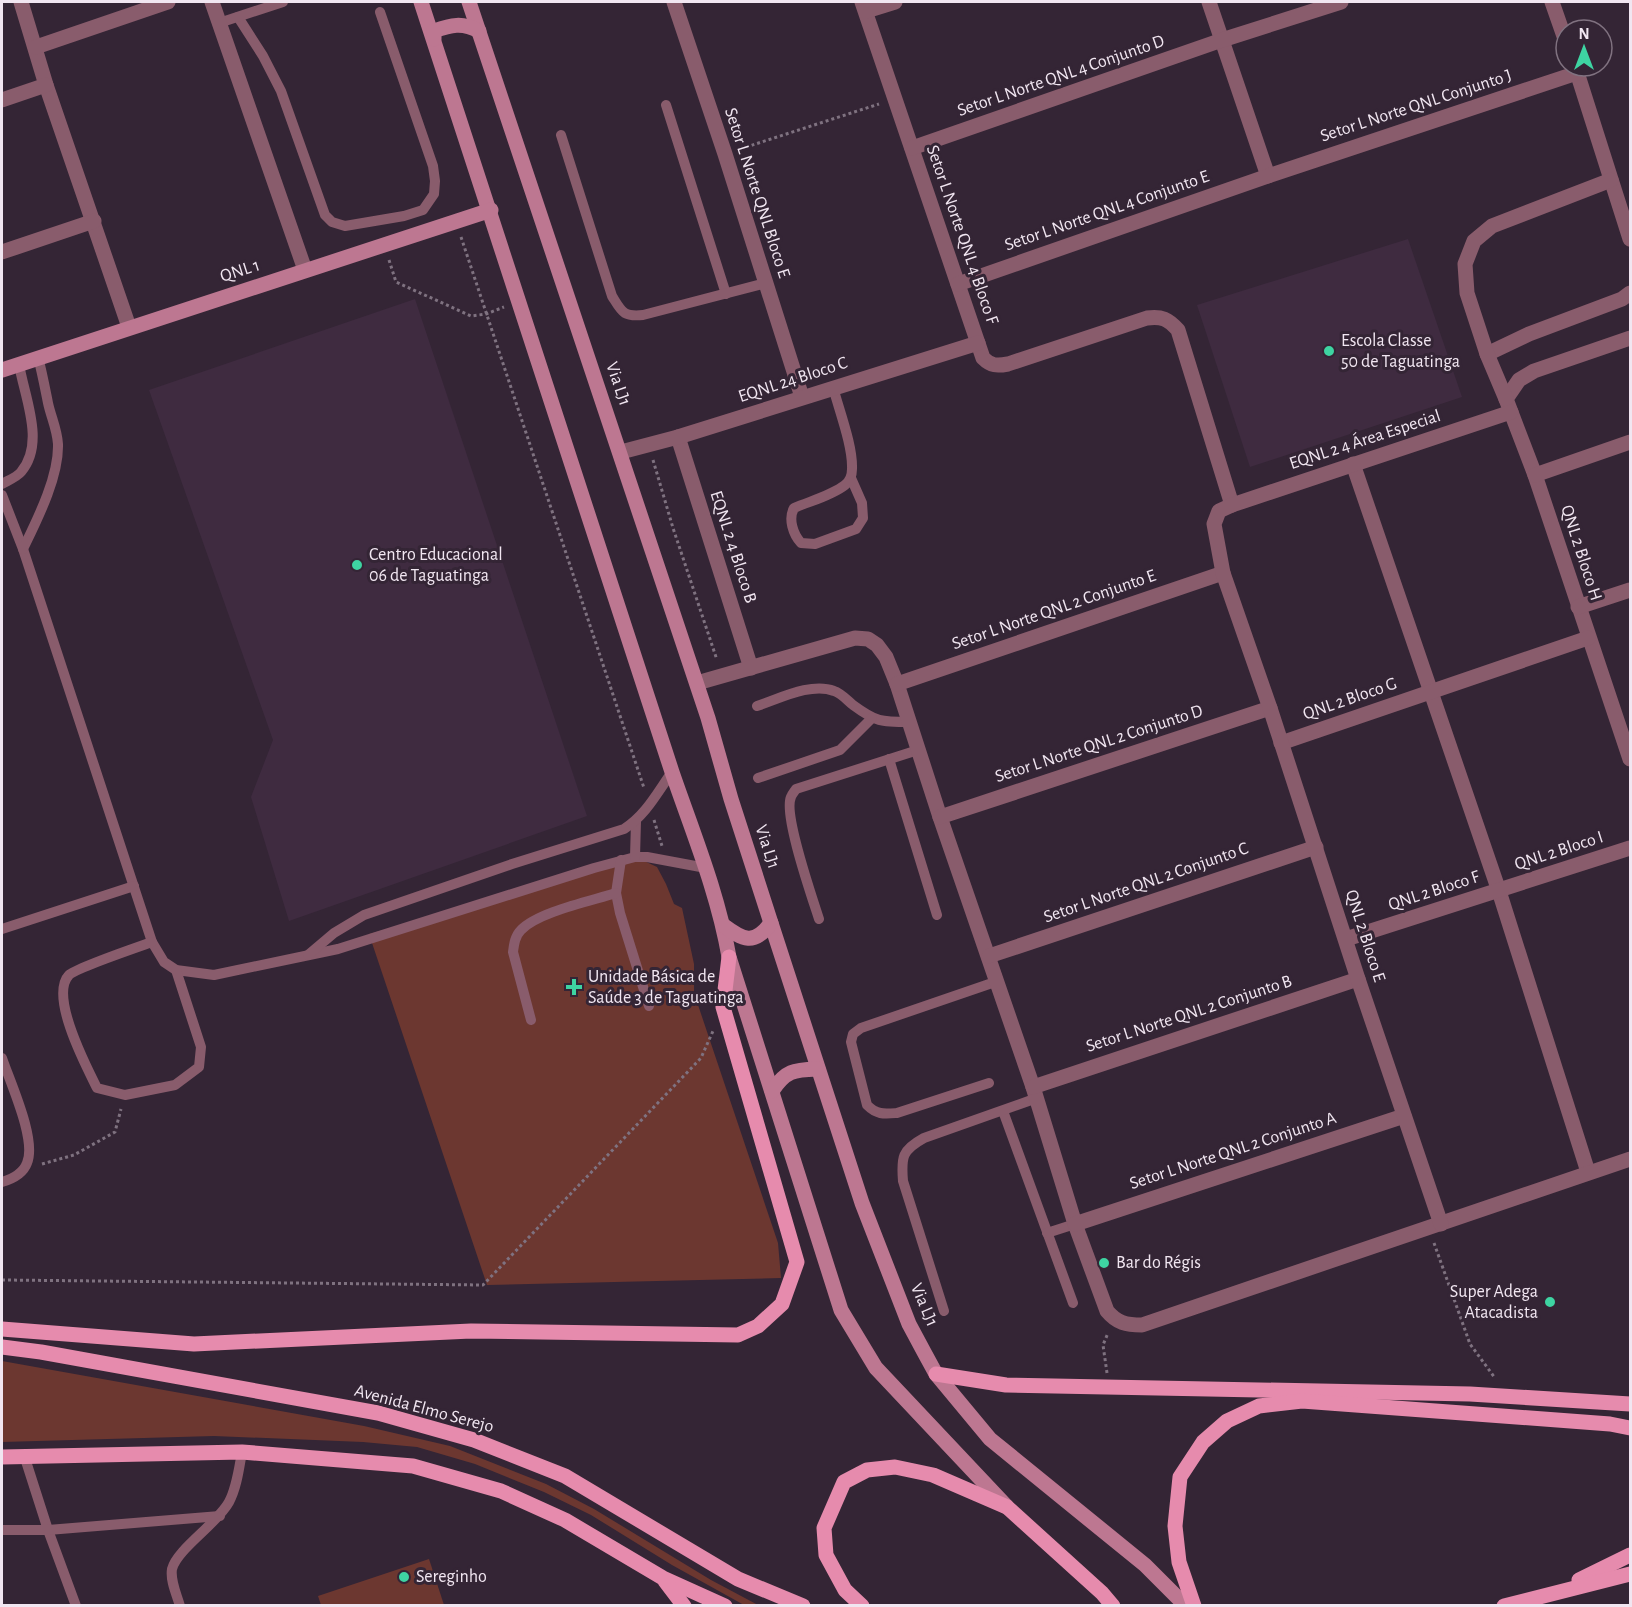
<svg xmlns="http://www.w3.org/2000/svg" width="1632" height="1607" viewBox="0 0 1632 1607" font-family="'Alegreya Sans',sans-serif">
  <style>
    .built { fill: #3f2b40 }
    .green { fill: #6c3730 }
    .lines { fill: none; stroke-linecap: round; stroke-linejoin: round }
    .path { stroke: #7f7280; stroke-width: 3; stroke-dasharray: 3 3; stroke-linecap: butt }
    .lane { stroke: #895c6c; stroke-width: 10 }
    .street { stroke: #895c6c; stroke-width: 15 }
    .secondary { stroke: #bd7791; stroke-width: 15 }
    .primary { stroke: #e68bad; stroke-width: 15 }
    .poi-dot { fill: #3ed4a2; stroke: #342535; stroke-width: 2 }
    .labels { text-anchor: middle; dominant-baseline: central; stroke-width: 6; stroke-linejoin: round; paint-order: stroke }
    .street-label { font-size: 18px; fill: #f1e6f1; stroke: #342535 }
    .poi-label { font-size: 18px; fill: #f1e6f1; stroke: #342535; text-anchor: start }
  </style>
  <rect width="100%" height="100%" fill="#342535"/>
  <!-- built -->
  <g class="built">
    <path d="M1408,239L1462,397L1250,467L1197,305Z"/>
    <path d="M415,299L587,816L289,921L251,797L273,740L149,390Z"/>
  </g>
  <!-- green -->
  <g class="green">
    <path d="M640,859L657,867L666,884L674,904L682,908L694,964V993L778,1243L781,1278L487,1285L369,934Z"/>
    <path d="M2,1361L364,1426L450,1446L546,1484L594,1509L711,1580L758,1605H744L672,1565L591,1515L544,1492L475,1464L417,1447L363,1442L214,1436L2,1442Z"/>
    <path d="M429,1559L444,1605H321L318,1596Z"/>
  </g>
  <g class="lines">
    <!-- path -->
    <g class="path">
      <path d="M740,149L879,104"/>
      <path d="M461,237L644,788"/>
      <path d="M389,260L396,282L471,316L486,314L504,307"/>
      <path d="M653,460L673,528L717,660"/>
      <path d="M654,820L662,846"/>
      <path d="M42,1164L74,1155L115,1132L121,1109"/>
      <path d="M1434,1243L1470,1344L1495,1378"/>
      <path d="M2,1280L483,1285L701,1058L713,1031"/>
      <path d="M1107,1373L1103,1345L1108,1333"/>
    </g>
    <!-- lane -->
    <g class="lane">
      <path d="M238,17L263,56L281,91L325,215L332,222L345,226L404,216L423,210L434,194L435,181L433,166L380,12"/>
      <path d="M219,23L283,2"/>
      <path d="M666,105L726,294"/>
      <path d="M561,135L612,296C622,312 623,317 643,315L766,283"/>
      <path d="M833,387C839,410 853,446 852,469C852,476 850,481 845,485C831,496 810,501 794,508C788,519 793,534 801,543L815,544L856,529L863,518L862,503L851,478"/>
      <path d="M2,484C7,481 17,477 21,472C46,443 24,396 19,364"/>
      <path d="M2,495L23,549L152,942L164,962L176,970L214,975L338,949L594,868L635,857H647L706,868"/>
      <path d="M23,549C37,520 59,477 58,444C57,429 51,417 48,403C45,388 42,372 38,357"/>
      <path d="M757,706C779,699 811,682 834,691C841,693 847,700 853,705C876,722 881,722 909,722"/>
      <path d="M889,759L937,915"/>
      <path d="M758,778L840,750L872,718"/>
      <path d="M635,857L636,821"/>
      <path d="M621,860L616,893L620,913L649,1006"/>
      <path d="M819,919C812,897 783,814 791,797C792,794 794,792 796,789L918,750"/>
      <path d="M2,929L134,886"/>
      <path d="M152,942C138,947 76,968 69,975C49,996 86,1066 97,1088L125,1095L175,1085L199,1067L201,1047L176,970"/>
      <path d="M308,955L334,933L364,915L512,864L624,829C646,815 657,793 672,772"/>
      <path d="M531,1020L513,952C514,944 515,936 521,930C538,912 591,901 616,893"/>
      <path d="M2,1058C10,1082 37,1140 27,1163C23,1174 12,1179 2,1182"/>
      <path d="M989,1083L897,1113C884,1114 877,1115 867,1105L851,1042L853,1034L861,1028L998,981"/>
      <path d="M1003,1111L1073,1303"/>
      <path d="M1047,1233L1075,1224"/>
      <path d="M944,1311L903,1181C901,1157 902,1150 924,1138L1037,1098"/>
      <path d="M24,1455L48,1530L76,1606"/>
      <path d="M2,1530H48L220,1516"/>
      <path d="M180,1606C177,1595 170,1581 172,1569C177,1549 217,1524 229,1502C237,1487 239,1468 242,1452"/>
    </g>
    <!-- street -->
    <g class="street">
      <path d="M21,2L46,85L129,327"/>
      <path d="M212,2L305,270"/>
      <path d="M674,2L725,154L802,397"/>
      <path d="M862,2L983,358C991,366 997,366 1008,364L1147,318C1162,316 1168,319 1178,330L1232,505"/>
      <path d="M1209,2L1268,176"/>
      <path d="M1552,2L1566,42"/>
      <path d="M866,11L895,2"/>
      <path d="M36,47L168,2"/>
      <path d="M1575,66L1630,239"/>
      <path d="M2,100L46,85"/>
      <path d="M912,148L1222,40L1341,2"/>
      <path d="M2,252L94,221"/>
      <path d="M958,284L1268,176L1577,73"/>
      <path d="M1630,338L1534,371L1519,380L1506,399L1535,475L1630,759"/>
      <path d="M1487,354L1529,334L1622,299L1630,293"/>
      <path d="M1506,399L1487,354L1467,293L1465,264L1474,241L1492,226L1611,180"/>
      <path d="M678,437L751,668"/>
      <path d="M621,452L678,437L978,343"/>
      <path d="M1353,464L1499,891L1588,1172"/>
      <path d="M1535,475L1630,442"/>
      <path d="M1578,607L1630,590"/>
      <path d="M697,683L855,638L868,639L877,645L886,657L897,684L940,817L1033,1087L1075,1224L1107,1311C1117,1323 1126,1325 1142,1325L1630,1159"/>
      <path d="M897,684L1223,573"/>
      <path d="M1281,743L1588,638"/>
      <path d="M940,817L1270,708"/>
      <path d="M1346,939L1630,848"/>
      <path d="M989,956L1316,847"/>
      <path d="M1033,1087L1358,979"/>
      <path d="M1075,1224L1404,1116"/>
      <path d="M1441,1224L1358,979L1270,708L1223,573L1214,524L1219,511L1232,505L1511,412"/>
    </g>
    <!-- secondary -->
    <g class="secondary">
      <path d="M421,2L672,772C693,833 718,893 729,957L841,1310L876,1368L1007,1507"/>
      <path d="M469,2L708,718L731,799L771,923L862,1203L909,1324L924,1352L936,1374L990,1439L1145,1565L1186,1606"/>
      <path d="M434,39V31C451,25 462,22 479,31"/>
      <path d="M2,370L491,210"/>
      <path d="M723,925C743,940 754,946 771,923"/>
      <path d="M772,1091C786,1070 794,1070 818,1069"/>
    </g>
    <!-- primary -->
    <g class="primary">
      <path d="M2,1329L194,1344L471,1331L738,1335L758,1326L782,1304L797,1262L723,1007L729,957"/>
      <path d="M2,1347L41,1352L378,1413L474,1440L565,1476L738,1579L803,1606"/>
      <path d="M936,1374L1006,1385L1470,1394L1630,1404"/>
      <path d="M2,1457L242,1452L413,1466L501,1491L565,1520L663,1578L725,1606"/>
      <path d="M1579,1580L1630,1555"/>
      <path d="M665,1581L684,1606"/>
      <path d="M862,1606L845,1590L826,1555L824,1528L844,1482L867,1470L895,1467L933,1475L1007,1507L1102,1593L1113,1606"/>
      <path d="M1194,1606L1179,1562L1175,1526L1180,1477L1203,1442L1227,1421L1259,1406L1302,1401L1610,1424L1630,1428"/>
      <path d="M1504,1606L1630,1574"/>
    </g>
  </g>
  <!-- markers -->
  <g class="poi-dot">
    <circle cx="1329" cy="351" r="6"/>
    <circle cx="357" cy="565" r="6"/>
    <path d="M571 978h6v6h6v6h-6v6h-6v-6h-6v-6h6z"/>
    <circle cx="1104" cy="1263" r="6"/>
    <circle cx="1550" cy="1302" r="6"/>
    <circle cx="404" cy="1577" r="6"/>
  </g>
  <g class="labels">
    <!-- street labels -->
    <g class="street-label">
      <text transform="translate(1061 76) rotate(-19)">Setor L Norte QNL 4 Conjunto D</text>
      <text transform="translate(1416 106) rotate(-18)">Setor L Norte QNL Conjunto J</text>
      <text transform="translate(757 193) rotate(72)">Setor L Norte QNL Bloco E</text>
      <text transform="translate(1107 211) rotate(-19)">Setor L Norte QNL 4 Conjunto E</text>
      <text transform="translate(962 235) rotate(71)">Setor L Norte QNL 4 Bloco F</text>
      <text transform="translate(240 271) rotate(-18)">QNL 1</text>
      <text transform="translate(793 380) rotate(-18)">EQNL 24 Bloco C</text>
      <text transform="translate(618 384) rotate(71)">Via LJ1</text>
      <text transform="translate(1365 440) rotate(-18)">EQNL 2 4 Área Especial</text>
      <text transform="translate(733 547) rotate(72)">EQNL 2 4 Bloco B</text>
      <text transform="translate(1581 553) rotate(72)">QNL 2 Bloco H</text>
      <text transform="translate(1054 610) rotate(-19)">Setor L Norte QNL 2 Conjunto E</text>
      <text transform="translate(1350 699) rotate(-19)">QNL 2 Bloco G</text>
      <text transform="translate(1099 744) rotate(-18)">Setor L Norte QNL 2 Conjunto D</text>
      <text transform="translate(767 847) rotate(72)">Via LJ1</text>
      <text transform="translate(1559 851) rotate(-18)">QNL 2 Bloco I</text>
      <text transform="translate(1146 883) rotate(-19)">Setor L Norte QNL 2 Conjunto C</text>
      <text transform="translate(1434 891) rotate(-18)">QNL 2 Bloco F</text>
      <text transform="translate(1365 936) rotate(72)">QNL 2 Bloco E</text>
      <text transform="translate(1189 1014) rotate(-18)">Setor L Norte QNL 2 Conjunto B</text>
      <text transform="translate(1233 1151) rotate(-18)">Setor L Norte QNL 2 Conjunto A</text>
      <text transform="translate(924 1305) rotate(67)">Via LJ1</text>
      <text transform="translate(424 1409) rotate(15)">Avenida Elmo Serejo</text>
    </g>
    <!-- poi labels -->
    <g class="poi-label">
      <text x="1341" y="341">Escola Classe<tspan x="1341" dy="21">50 de Taguatinga</tspan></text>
      <text x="369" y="555">Centro Educacional<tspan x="369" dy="21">06 de Taguatinga</tspan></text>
      <text x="588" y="977">Unidade Básica de<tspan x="588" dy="21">Saúde 3 de Taguatinga</tspan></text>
      <text x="1116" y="1263">Bar do Régis</text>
      <text x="1538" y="1292" text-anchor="end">Super Adega<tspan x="1538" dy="21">Atacadista</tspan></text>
      <text x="416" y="1577">Sereginho</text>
    </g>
  </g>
  <!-- border -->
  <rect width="1632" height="1607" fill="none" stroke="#f1e6f1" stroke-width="6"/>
  <!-- north arrow -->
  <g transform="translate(1584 48)"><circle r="28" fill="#342535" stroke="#807280" stroke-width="1.5"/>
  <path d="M0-4.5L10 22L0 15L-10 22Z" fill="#3ed4a2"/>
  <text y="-9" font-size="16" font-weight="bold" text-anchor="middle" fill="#f1e6f1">N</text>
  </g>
</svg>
